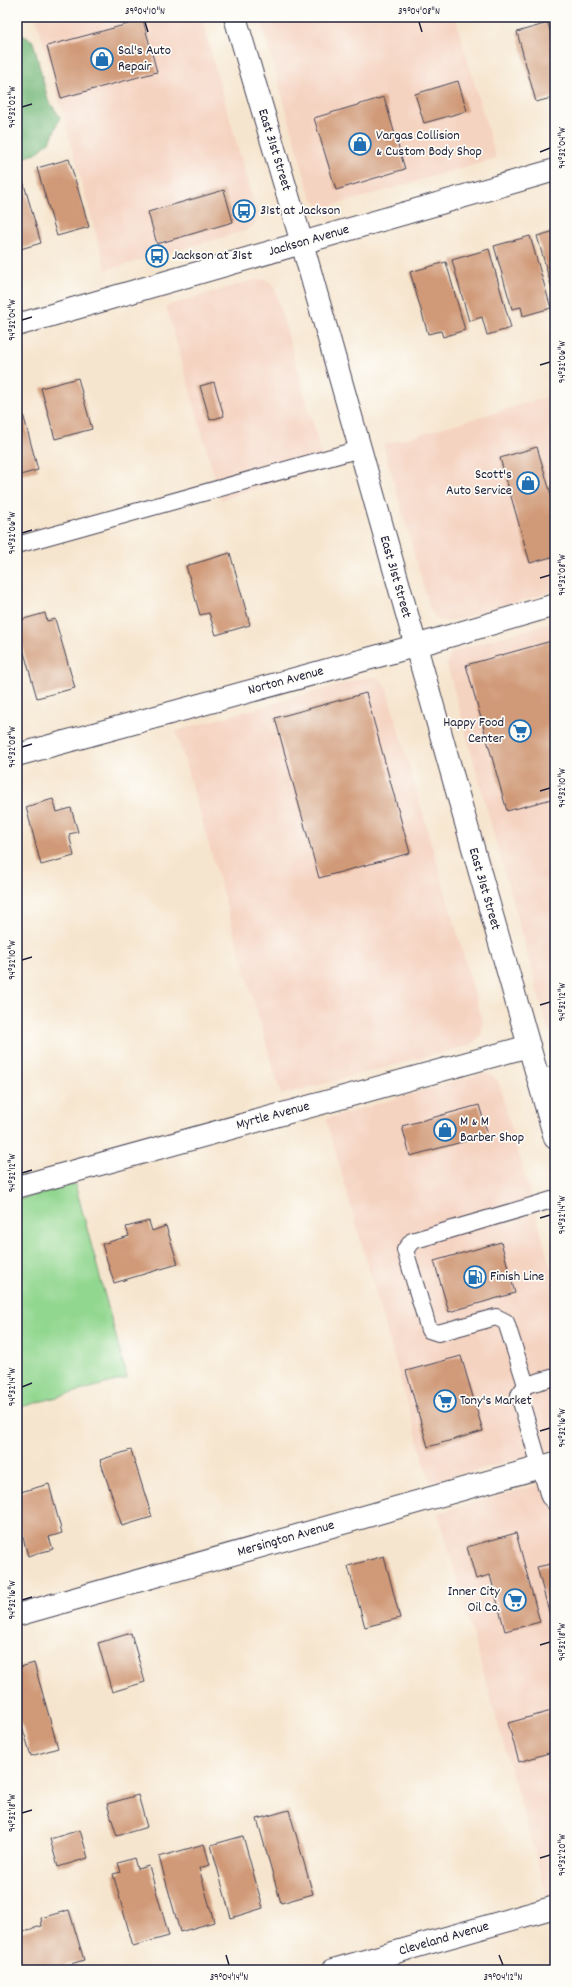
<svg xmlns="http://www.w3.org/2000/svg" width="572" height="1987" viewBox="0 0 572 1987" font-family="Dekko,sans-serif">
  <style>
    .built { fill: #f5d3c1 }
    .green { fill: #92d790; stroke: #5a7c66 }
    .forest { fill: #75b87a; stroke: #4c6d5a }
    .building { fill: #d09a78 }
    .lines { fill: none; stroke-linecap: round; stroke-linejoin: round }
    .service-casing { stroke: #423f51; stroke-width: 18 }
    .minor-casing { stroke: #423f51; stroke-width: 24 }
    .tertiary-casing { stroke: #423f51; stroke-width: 24 }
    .secondary-casing { stroke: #423f51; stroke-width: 24 }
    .service { stroke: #fff; stroke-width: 16 }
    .minor { stroke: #fff; stroke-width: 22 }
    .tertiary { stroke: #fff; stroke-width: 22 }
    .secondary { stroke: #fff; stroke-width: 22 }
    .ticks { fill: none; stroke: #22223b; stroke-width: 1.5 }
    .labels { text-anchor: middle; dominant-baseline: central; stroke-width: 3.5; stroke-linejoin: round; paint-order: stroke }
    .poi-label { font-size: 14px; fill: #22223b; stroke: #fdfcf7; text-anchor: start }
    .street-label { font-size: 14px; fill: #22223b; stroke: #fdfcf7 }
    .neatline { fill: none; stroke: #22223b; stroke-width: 1.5 }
    .ticks-label { font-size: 10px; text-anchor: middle; fill: #22223b }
  </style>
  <rect width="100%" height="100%" fill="#fdfcf7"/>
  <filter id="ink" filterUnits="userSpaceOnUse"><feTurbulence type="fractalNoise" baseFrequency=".025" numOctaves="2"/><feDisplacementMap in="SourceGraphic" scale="8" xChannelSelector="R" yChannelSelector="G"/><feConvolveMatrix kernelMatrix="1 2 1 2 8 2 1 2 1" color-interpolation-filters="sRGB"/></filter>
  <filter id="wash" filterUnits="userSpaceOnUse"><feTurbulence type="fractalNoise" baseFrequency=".012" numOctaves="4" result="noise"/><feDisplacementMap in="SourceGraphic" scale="16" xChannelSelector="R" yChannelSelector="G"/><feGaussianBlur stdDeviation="0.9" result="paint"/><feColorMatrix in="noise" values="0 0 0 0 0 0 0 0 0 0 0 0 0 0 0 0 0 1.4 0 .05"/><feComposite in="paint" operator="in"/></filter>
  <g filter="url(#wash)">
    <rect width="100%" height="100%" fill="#f6e5ce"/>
    <!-- built -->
    <g class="built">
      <path d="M36,17H201L257,215L254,226L245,231L106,270Z"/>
      <path d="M260,17H455L496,158L328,207L318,205L310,195Z"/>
      <path d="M266,279L274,286L325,467L221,500L166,306L254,280Z"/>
      <path d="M555,395V591L448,622L437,620L431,612L383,445Z"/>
      <path d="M555,621V1055L447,665L450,654L458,650Z"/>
      <path d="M378,677L386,686L483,1023L481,1036L470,1045L281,1095L176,731L363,678Z"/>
      <path d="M489,1073L498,1081L555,1282V1449L430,1483L326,1119L476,1075Z"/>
      <path d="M555,1480V1898L548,1900L438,1513Z"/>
    </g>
    <!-- green -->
    <path class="green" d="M75,1184L127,1378L17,1408V1200Z"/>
    <!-- forest -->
    <path class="forest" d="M17,32L33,41L48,100L60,117L51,140L36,154L17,159Z"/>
    <g id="blocks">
      <!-- building -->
      <g class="building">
        <path d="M143,20L157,72L61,98L47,46Z"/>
        <path d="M548,23L555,49V97L536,102L517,32Z"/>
        <path d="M458,81L467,111L424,123L415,94Z"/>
        <path d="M384,97L405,169L336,190L314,118Z"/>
        <path d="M69,159L89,227L57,236L37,168Z"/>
        <path d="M17,167H19L41,243L17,250Z"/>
        <path d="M224,190L233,222L157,244L148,212Z"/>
        <path d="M555,231V299L537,236Z"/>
        <path d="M530,236L551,308L523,316L521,307L512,309L494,246Z"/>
        <path d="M489,249L511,328L487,335L482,317L469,321L452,260Z"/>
        <path d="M446,262L465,330L443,337L441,331L428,334L410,272Z"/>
        <path d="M78,378L92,429L55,439L41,388Z"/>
        <path d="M214,382L224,416L210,420L200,386Z"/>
        <path d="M17,399H19L38,470L17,476Z"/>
        <path d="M537,447L555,508V556L530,563L500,458Z"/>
        <path d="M230,553L250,625L216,635L209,613L200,615L186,566Z"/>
        <path d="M45,613L47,621L55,619L75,688L37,698L17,628V621Z"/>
        <path d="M555,640V798L507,811L466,665Z"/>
        <path d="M366,693L410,853L319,878L275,718Z"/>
        <path d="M53,799L57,812L71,808L78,832L69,834L74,856L41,865L26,807Z"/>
        <path d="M479,1105L488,1135L410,1156L402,1126Z"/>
        <path d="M149,1221L152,1231L166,1226L178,1264L114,1283L102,1244L129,1236L126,1227Z"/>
        <path d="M501,1242L515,1293L449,1312L434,1261Z"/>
        <path d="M461,1356L483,1431L428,1447L406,1371Z"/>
        <path d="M131,1450L152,1517L122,1526L100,1460Z"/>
        <path d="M49,1484L62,1533L49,1537L53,1549L28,1556L17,1516V1493Z"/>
        <path d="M516,1533L540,1622L505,1631L490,1575L476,1579L467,1547Z"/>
        <path d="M384,1556L400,1618L365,1627L348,1566Z"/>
        <path d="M555,1563V1634L537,1567Z"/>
        <path d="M131,1633L145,1682L112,1692L98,1643Z"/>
        <path d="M34,1663L58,1748L31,1756L17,1709V1668Z"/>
        <path d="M555,1710V1751L519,1762L508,1723Z"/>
        <path d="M138,1795L147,1827L117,1836L107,1804Z"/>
        <path d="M289,1810L313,1894L281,1903L257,1819Z"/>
        <path d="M80,1830L88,1858L58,1867L50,1839Z"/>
        <path d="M243,1836L263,1908L231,1918L211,1845Z"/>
        <path d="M204,1844L210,1865L199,1868L214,1922L180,1932L159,1857Z"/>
        <path d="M134,1858L137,1869L149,1866L169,1936L133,1946L113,1874L121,1872L118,1863Z"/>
        <path d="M69,1910L84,1960L51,1970H17V1933L42,1926L41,1918Z"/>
      </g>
    </g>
  </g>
  <g filter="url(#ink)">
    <use href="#blocks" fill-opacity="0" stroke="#423f51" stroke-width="1"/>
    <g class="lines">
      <!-- service casing -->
      <g class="service-casing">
        <g id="service">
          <path d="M17,545L360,449"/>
          <path d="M555,1377L526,1385L519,1395L549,1497L555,1503"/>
          <path d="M526,1385L506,1322L496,1317L438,1333L429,1330L405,1250L412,1241L555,1199"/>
        </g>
      </g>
      <!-- minor casing -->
      <g class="minor-casing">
        <g id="minor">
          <path d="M17,755L415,646L555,605"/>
          <path d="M539,1081L555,1077"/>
          <path d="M17,1615L555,1463"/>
        </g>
      </g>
      <!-- tertiary casing -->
      <g class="tertiary-casing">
        <g id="tertiary">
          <path d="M17,325L555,170"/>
          <path d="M17,1187L529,1046"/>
        </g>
      </g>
      <!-- secondary casing -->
      <g class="secondary-casing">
        <g id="secondary">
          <path d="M235,17L302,243L555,1138"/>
          <path d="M333,1970L555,1907"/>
        </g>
      </g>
      <!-- service -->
      <use href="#service" class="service"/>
      <!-- minor -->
      <use href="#minor" class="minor"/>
      <!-- tertiary -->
      <use href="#tertiary" class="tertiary"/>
      <!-- secondary -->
      <use href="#secondary" class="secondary"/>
    </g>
  </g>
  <!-- ticks -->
  <path class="ticks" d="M145,22L148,32M419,22L422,32M22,107L32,104M540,152L550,148M22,320L32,317M540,365L550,362M22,533L32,530M540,578L550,575M22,747L32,744M540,791L550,788M22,960L32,957M540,1005L550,1002M22,1173L32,1170M540,1218L550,1215M22,1387L32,1383M540,1431L550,1428M22,1600L32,1597M540,1645L550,1642M22,1813L32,1810M540,1858L550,1855M226,1955L229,1965M499,1955L503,1965"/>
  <!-- icons -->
  <defs>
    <g id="shop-ring" transform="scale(1.15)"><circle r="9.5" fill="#fdfcf7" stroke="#1f6fb2" stroke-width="1.5"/><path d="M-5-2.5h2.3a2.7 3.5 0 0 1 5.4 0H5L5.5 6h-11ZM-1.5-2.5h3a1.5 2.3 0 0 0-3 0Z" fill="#1f6fb2"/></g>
    <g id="bus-ring" transform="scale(1.15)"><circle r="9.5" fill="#fdfcf7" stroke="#1f6fb2" stroke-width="1.5"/><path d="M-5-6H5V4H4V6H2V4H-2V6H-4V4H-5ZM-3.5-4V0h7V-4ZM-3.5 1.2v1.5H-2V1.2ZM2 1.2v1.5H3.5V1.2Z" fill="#1f6fb2"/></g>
    <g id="supermarket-ring" transform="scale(1.15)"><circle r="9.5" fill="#fdfcf7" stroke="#1f6fb2" stroke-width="1.5"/><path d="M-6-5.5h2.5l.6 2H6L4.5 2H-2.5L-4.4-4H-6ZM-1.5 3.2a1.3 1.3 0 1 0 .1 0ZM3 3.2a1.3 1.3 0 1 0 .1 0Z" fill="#1f6fb2"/></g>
    <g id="fuel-ring" transform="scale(1.15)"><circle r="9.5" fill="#fdfcf7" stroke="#1f6fb2" stroke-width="1.5"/><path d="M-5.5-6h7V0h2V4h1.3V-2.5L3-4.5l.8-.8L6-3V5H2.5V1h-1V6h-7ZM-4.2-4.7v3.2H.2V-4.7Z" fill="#1f6fb2"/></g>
  </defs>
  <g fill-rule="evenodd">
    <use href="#shop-ring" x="102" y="59"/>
    <use href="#shop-ring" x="360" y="144"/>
    <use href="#bus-ring" x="244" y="211"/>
    <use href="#bus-ring" x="157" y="256"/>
    <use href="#shop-ring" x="528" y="483"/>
    <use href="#supermarket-ring" x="520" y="731"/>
    <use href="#shop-ring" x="445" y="1130"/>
    <use href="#fuel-ring" x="475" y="1277"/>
    <use href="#supermarket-ring" x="445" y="1401"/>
    <use href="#supermarket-ring" x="515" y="1600"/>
  </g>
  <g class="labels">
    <!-- poi labels -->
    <g class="poi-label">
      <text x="118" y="51">Sal's Auto<tspan x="118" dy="16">Repair</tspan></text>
      <text x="376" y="136">Vargas Collision<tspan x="376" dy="16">&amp; Custom Body Shop</tspan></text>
      <text x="260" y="211">31st at Jackson</text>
      <text x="172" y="256">Jackson at 31st</text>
      <text x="512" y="475" text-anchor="end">Scott's<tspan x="512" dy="16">Auto Service</tspan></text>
      <text x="504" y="723" text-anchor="end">Happy Food<tspan x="504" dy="16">Center</tspan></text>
      <text x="460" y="1122">M &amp; M<tspan x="460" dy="16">Barber Shop</tspan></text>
      <text x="490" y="1277">Finish Line</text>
      <text x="460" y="1401">Tony's Market</text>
      <text x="500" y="1592" text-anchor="end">Inner City<tspan x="500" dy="16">Oil Co.</tspan></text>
    </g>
    <!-- street labels -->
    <g class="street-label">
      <text transform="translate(274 150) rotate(73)">East 31st Street</text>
      <text transform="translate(309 241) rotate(-16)">Jackson Avenue</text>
      <text transform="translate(395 577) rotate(74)">East 31st Street</text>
      <text transform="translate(286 681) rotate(-15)">Norton Avenue</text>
      <text transform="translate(484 889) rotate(74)">East 31st Street</text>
      <text transform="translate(273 1116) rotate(-15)">Myrtle Avenue</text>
      <text transform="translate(286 1539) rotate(-16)">Mersington Avenue</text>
      <text transform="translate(444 1939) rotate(-16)">Cleveland Avenue</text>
    </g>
  </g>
  <!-- margin -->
  <rect width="572" height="1987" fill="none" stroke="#fdfcf7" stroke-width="44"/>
  <rect x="22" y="22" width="528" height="1943" class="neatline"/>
  <g class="ticks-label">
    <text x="145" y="14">39°04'10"N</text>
    <text x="419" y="14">39°04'08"N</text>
    <text transform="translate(11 107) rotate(-90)" y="4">94°32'02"W</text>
    <text transform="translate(561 148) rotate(-90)" y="4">94°32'04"W</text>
    <text transform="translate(11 320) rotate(-90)" y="4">94°32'04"W</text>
    <text transform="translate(561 362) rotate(-90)" y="4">94°32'06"W</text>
    <text transform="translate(11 533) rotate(-90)" y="4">94°32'06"W</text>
    <text transform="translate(561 575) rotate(-90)" y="4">94°32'08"W</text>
    <text transform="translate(11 747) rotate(-90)" y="4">94°32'08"W</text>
    <text transform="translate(561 788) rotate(-90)" y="4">94°32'10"W</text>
    <text transform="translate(11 960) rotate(-90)" y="4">94°32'10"W</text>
    <text transform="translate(561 1002) rotate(-90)" y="4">94°32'12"W</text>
    <text transform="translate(11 1173) rotate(-90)" y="4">94°32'12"W</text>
    <text transform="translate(561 1215) rotate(-90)" y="4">94°32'14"W</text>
    <text transform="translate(11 1387) rotate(-90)" y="4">94°32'14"W</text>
    <text transform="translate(561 1428) rotate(-90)" y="4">94°32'16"W</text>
    <text transform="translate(11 1600) rotate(-90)" y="4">94°32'16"W</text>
    <text transform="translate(561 1642) rotate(-90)" y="4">94°32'18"W</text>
    <text transform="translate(11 1813) rotate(-90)" y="4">94°32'18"W</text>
    <text transform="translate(561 1855) rotate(-90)" y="4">94°32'20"W</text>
    <text x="229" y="1980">39°04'14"N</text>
    <text x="503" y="1980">39°04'12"N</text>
  </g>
</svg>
